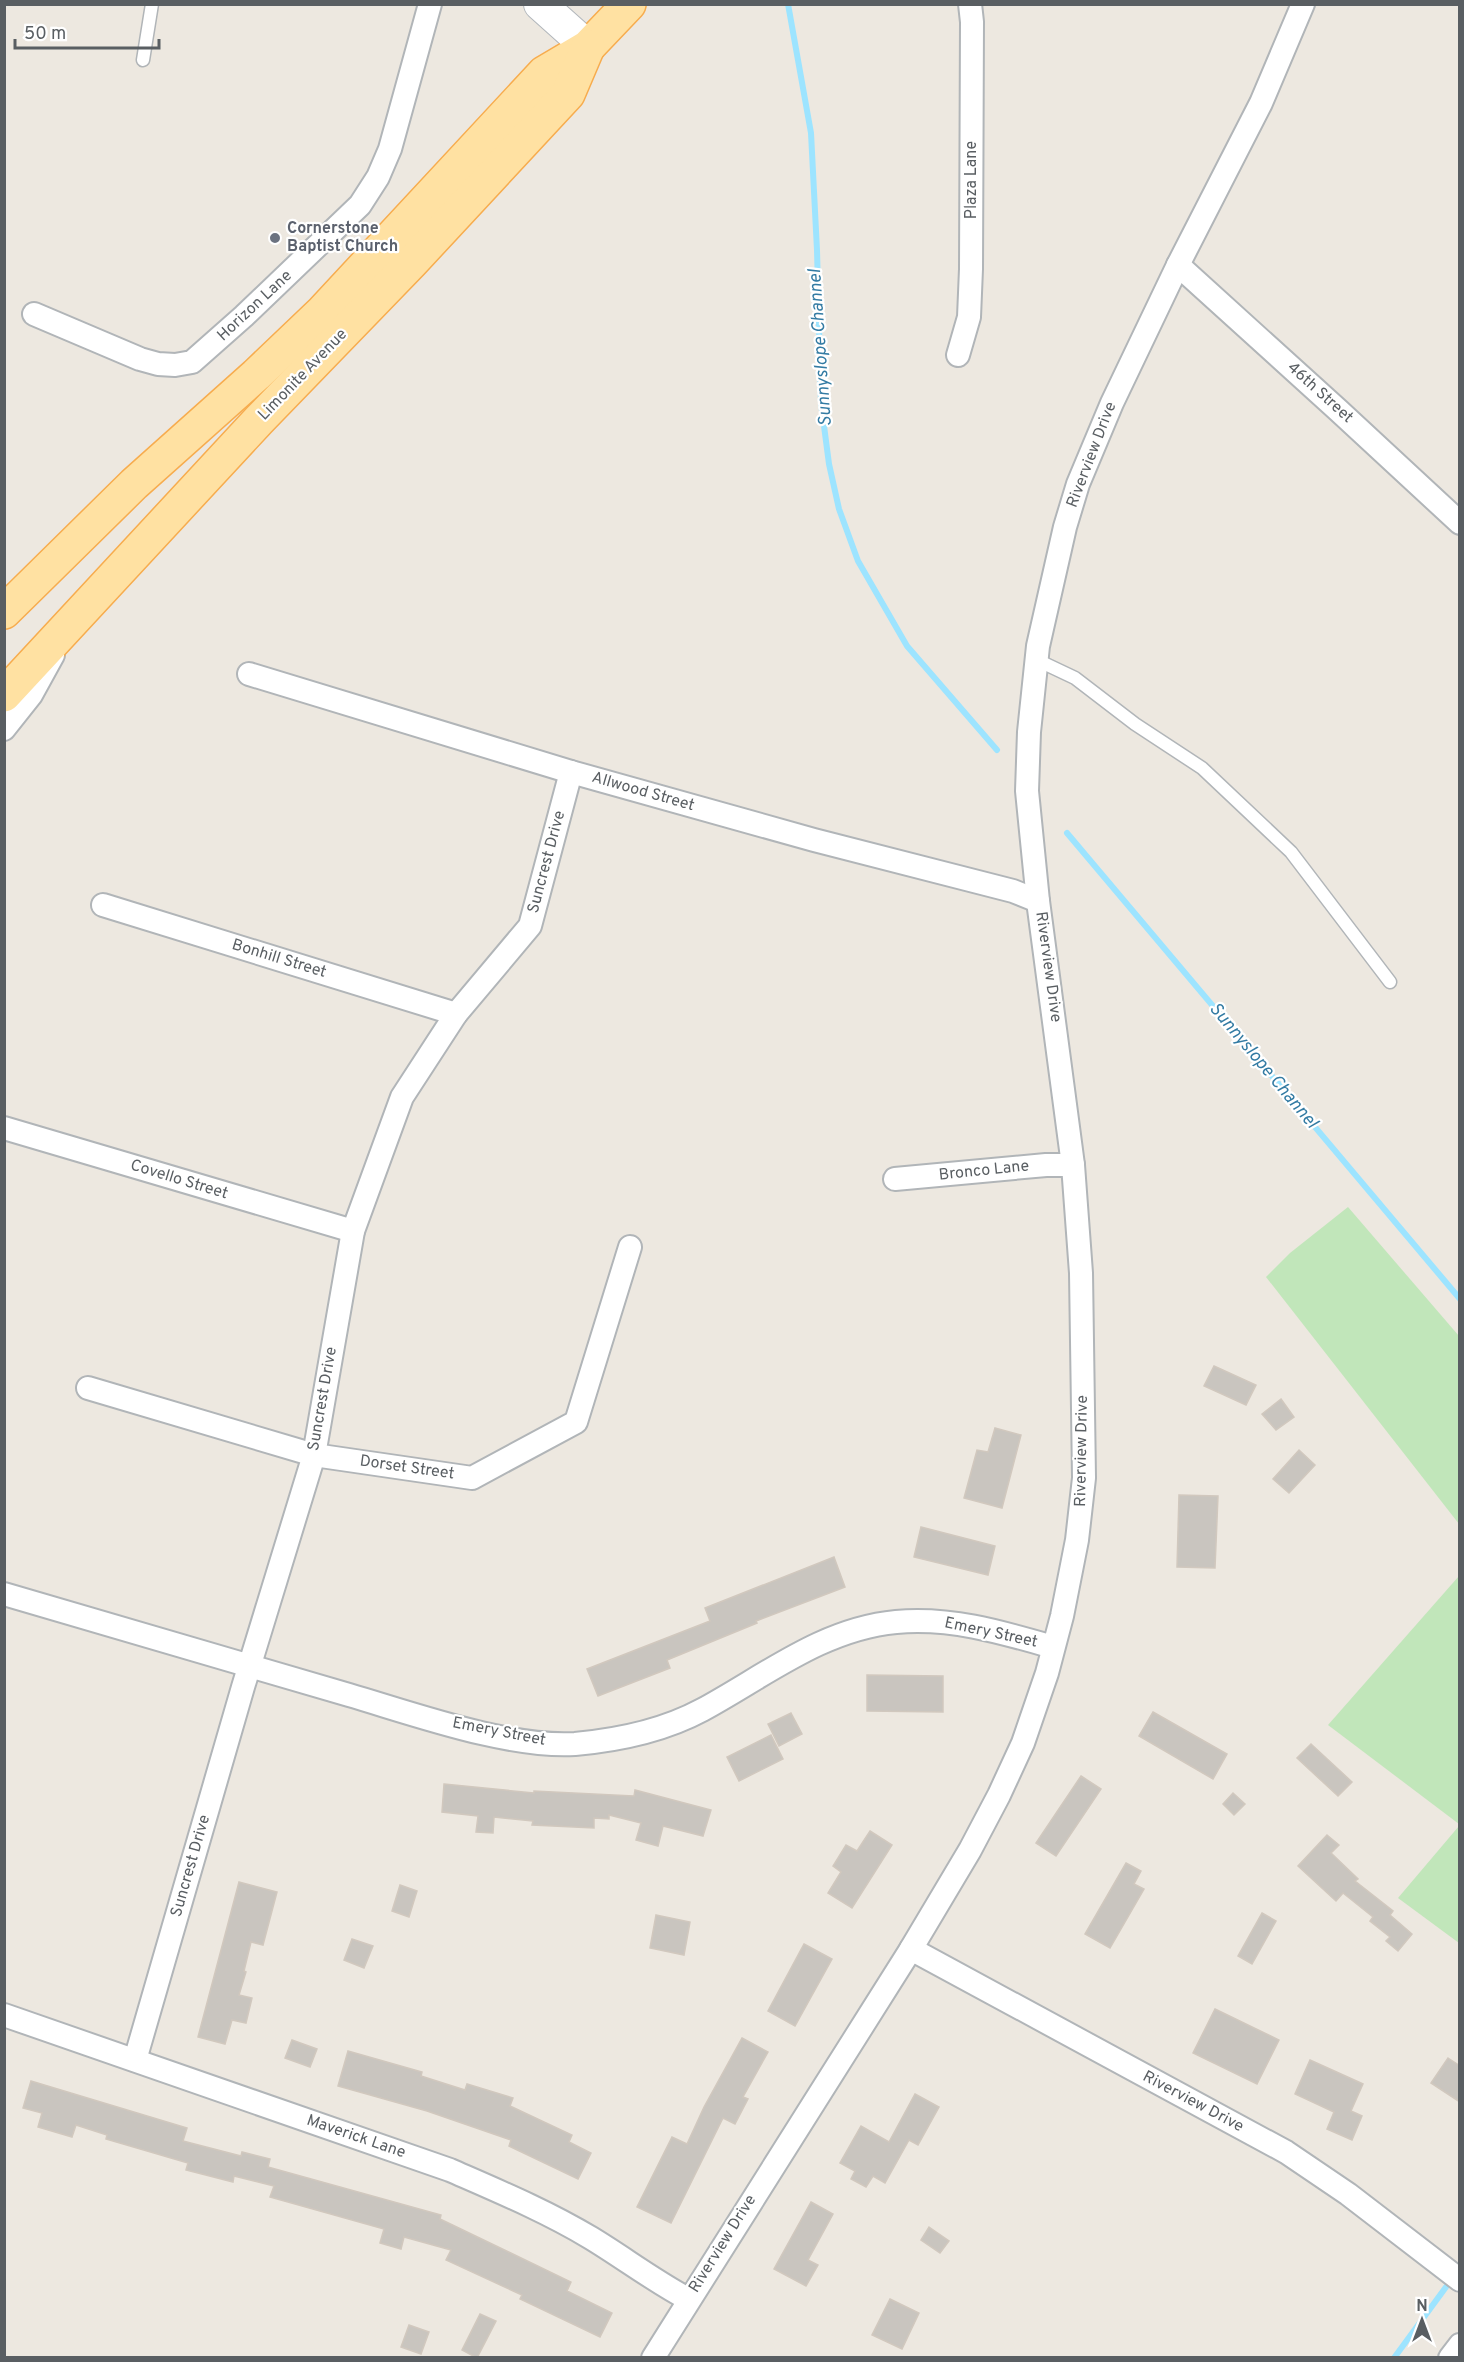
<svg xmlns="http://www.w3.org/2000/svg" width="1464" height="2362" viewBox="0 0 1464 2362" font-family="Overpass,sans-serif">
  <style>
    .green { fill: #c1e6ba }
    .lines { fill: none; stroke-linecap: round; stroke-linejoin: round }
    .stream { stroke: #9de4ff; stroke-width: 6 }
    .building { fill: #c9c5bf; stroke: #d1c8be; stroke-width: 1.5 }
    .lane-casing { stroke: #b1b5b8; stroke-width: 15 }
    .street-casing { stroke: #b1b5b8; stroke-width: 26 }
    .secondary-casing { stroke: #b2b7bc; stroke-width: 34 }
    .primary-casing { stroke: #f7ac4e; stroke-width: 36 }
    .lane { stroke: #fff; stroke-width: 12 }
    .street { stroke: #fff; stroke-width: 22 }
    .secondary { stroke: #fff; stroke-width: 32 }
    .primary { stroke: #ffe1a2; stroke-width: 33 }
    .worship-dot { fill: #6b7280; stroke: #fff; stroke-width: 2 }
    .labels { text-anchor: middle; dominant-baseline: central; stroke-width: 4.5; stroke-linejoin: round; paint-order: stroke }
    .street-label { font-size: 16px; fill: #595e62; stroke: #fff }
    .worship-label { font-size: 16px; font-weight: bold; fill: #5b616d; stroke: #fff; text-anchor: start }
    .water-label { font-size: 18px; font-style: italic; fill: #337ba3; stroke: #fff }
  </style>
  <rect width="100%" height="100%" fill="#ede8e0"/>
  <!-- green -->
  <g class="green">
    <path d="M1348,1207L1459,1336V1524L1266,1277L1290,1253Z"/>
    <path d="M1459,1576V1824L1328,1725Z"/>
    <path d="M1459,1826V1943L1398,1898Z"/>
  </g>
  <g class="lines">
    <!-- stream -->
    <g class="stream">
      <path d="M788,4L811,133L817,250L821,403L829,464L839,509L858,561L907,646L997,750"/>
      <path d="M1067,833L1460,1299"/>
      <path d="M1394,2358L1446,2287"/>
    </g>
  </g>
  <!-- building -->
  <g class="building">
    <path d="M1214,1366L1256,1385L1246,1405L1204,1386Z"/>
    <path d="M1281,1399L1294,1417L1276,1430L1262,1414Z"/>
    <path d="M995,1428L1021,1435L1002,1508L964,1498L977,1450L988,1452Z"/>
    <path d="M1299,1450L1315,1465L1289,1493L1273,1479Z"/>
    <path d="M1179,1495L1218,1496L1215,1568L1177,1567Z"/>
    <path d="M921,1527L995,1546L988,1575L914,1557Z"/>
    <path d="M834,1557L845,1587L756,1621L757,1623L667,1660L670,1668L598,1696L587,1669L710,1621L705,1608Z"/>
    <path d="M867,1675L943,1676V1712L867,1711Z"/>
    <path d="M1153,1712L1227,1754L1213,1779L1139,1736Z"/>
    <path d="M791,1713L802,1734L779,1746L768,1724Z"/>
    <path d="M771,1735L783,1759L739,1781L727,1757Z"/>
    <path d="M1311,1744L1352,1782L1338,1796L1297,1758Z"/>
    <path d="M1081,1776L1101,1789L1056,1856L1036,1843Z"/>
    <path d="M444,1784L534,1793V1791L634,1796L635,1790L711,1810L703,1836L663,1826L658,1846L636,1840L641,1823L609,1815V1819L594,1818V1828L532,1825L533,1821L494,1817L493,1833L476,1832L478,1816L442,1812Z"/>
    <path d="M1233,1793L1245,1804L1234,1815L1223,1804Z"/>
    <path d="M870,1831L892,1845L852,1908L828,1893L841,1872L833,1866L846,1845L857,1851Z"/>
    <path d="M1327,1835L1339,1845L1331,1853L1358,1879L1355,1881L1393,1911L1390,1915L1412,1934L1398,1951L1386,1941L1390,1937L1370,1921L1373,1917L1343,1893L1336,1901L1298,1866Z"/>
    <path d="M1126,1863L1141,1871L1134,1884L1144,1889L1110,1948L1085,1934Z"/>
    <path d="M239,1882L277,1892L263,1945L251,1942L244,1971L246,1972L239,1995L252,1998L246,2023L232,2020L225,2044L198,2037Z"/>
    <path d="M400,1885L417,1891L409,1917L392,1911Z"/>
    <path d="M1262,1913L1276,1921L1252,1964L1238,1956Z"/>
    <path d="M656,1915L690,1922L684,1955L650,1948Z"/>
    <path d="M352,1939L373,1946L364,1968L344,1960Z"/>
    <path d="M804,1944L832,1959L795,2026L768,2011Z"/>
    <path d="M1215,2009L1279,2040L1257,2084L1193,2053Z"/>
    <path d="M742,2038L768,2052L743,2097L748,2099L735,2124L723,2118L671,2223L637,2207L672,2137L687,2144L704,2107Z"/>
    <path d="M292,2040L317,2049L310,2067L285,2058Z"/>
    <path d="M348,2051L422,2072L421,2076L465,2090L467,2084L513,2098L510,2106L572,2135L569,2142L591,2153L578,2179L509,2146L511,2140L427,2111L338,2086Z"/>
    <path d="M1448,2058L1460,2066V2102L1431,2083Z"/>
    <path d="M1310,2060L1363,2084L1351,2111L1362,2116L1352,2140L1327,2129L1334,2112L1295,2094Z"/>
    <path d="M31,2081L187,2128L183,2141L241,2156L242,2152L270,2159L268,2167L441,2215L440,2219L571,2282L567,2291L612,2313L600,2337L520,2299L522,2295L446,2260L451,2250L404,2237L401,2249L380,2243L384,2229L270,2197L274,2186L234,2176L233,2182L186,2170L188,2163L106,2139L107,2135L76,2125L72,2137L38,2127L42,2113L23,2108Z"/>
    <path d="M915,2094L939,2107L918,2145L909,2140L885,2183L873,2176L866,2187L851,2179L855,2171L840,2163L861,2126L889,2142Z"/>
    <path d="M811,2202L833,2214L808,2260L818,2265L806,2286L774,2269Z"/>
    <path d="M929,2227L949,2241L940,2253L921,2240Z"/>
    <path d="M890,2299L919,2313L902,2349L872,2335Z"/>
    <path d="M480,2314L496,2321L477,2358L462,2350Z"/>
    <path d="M409,2325L429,2332L421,2354L401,2347Z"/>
  </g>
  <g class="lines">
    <!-- lane casing -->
    <g class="lane-casing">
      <g id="lane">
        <path d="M143,60L152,4"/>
        <path d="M1037,660L1075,678L1135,724L1202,768L1291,852L1390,982"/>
      </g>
    </g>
    <!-- street casing -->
    <g class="street-casing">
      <g id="street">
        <path d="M1178,265L1338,410L1460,523"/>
        <path d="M34,314L140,359L158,364L175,365L192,362L244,316L360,205L378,177L390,149L430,4"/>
        <path d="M958,355L969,317L971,269L972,22L970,4"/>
        <path d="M249,674L571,772L814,840L1013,891L1038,901"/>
        <path d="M4,729L31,695L53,655"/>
        <path d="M103,905L456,1014"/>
        <path d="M4,1128L353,1231"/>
        <path d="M895,1179L1046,1165H1073"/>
        <path d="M88,1388L314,1455L472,1478L576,1422L630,1247"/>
        <path d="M4,1594C119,1627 234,1661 349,1695C414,1714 508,1748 575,1744C619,1740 663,1731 702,1710C765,1676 822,1629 896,1622C951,1617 1001,1632 1053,1647"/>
        <path d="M911,1949L1286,2152L1348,2194L1460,2280"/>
        <path d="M4,2015L450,2170C498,2191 546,2211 591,2238C624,2258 654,2281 688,2299"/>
        <path d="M135,2060L243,1687L314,1455L353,1231L402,1097L456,1014L530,926L571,772"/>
        <path d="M653,2358L911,1949L970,1850L999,1795L1023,1743L1047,1673L1062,1616L1077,1540L1084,1478L1081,1273L1073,1165L1038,901L1027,791L1029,732L1038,646L1065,527L1078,484L1112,403L1178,265L1261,103L1303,4"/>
        <path d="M1450,2358L1460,2345"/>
      </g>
    </g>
    <!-- secondary casing -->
    <g class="secondary-casing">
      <path id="secondary" d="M540,4L588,47"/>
    </g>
    <!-- primary casing -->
    <g class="primary-casing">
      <g id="primary">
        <path d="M4,612L134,484L256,375L322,312L544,73L588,47L629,4"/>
        <path d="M4,695L259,420L412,262L568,94L588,47"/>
      </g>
    </g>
    <!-- lane -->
    <use href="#lane" class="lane"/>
    <!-- street -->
    <use href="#street" class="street"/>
    <!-- secondary -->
    <use href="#secondary" class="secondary"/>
    <!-- primary -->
    <use href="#primary" class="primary"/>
  </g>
  <!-- markers -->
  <circle class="worship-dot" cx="275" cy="238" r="6"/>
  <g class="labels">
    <!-- street labels -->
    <g class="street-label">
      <text transform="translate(972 180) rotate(-90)">Plaza Lane</text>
      <text transform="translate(255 306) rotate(-43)">Horizon Lane</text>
      <text transform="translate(303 375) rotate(-46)">Limonite Avenue</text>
      <text transform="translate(1320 393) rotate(42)">46th Street</text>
      <text transform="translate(1092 455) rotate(-69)">Riverview Drive</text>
      <text transform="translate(643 792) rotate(16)">Allwood Street</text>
      <text transform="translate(547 862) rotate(-75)">Suncrest Drive</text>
      <text transform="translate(279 959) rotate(17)">Bonhill Street</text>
      <text transform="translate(1048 967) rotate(82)">Riverview Drive</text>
      <text transform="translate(984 1171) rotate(-6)">Bronco Lane</text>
      <text transform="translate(179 1180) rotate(17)">Covello Street</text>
      <text transform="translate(323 1399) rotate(-80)">Suncrest Drive</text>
      <text transform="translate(1082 1451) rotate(-89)">Riverview Drive</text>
      <text transform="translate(407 1468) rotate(8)">Dorset Street</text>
      <text transform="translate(991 1633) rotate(12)">Emery Street</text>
      <text transform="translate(499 1732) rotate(11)">Emery Street</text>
      <text transform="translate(191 1866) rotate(-74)">Suncrest Drive</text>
      <text transform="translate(1193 2102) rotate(28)">Riverview Drive</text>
      <text transform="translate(356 2137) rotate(19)">Maverick Lane</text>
      <text transform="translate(723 2244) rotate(-58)">Riverview Drive</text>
    </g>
    <!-- worship labels -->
    <g class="worship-label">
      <text x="287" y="229">Cornerstone<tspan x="287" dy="18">Baptist Church</tspan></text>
    </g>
    <!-- water labels -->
    <g class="water-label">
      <text transform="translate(821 348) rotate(-94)">Sunnyslope Channel</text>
      <text transform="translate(1263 1066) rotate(50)">Sunnyslope Channel</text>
    </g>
  </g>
  <!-- border -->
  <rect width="1464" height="2362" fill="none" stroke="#595e62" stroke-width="12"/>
  <!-- north arrow -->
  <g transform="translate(1422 2320)" stroke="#ffffff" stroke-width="4.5" paint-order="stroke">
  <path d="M0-4.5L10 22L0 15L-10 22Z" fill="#595e62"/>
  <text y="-9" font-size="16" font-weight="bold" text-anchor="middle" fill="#595e62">N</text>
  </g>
  <!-- scale -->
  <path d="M15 39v9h144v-9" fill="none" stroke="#595e62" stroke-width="3"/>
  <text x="24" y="39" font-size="18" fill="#595e62" stroke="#ffffff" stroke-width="4.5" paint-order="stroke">50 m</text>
</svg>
